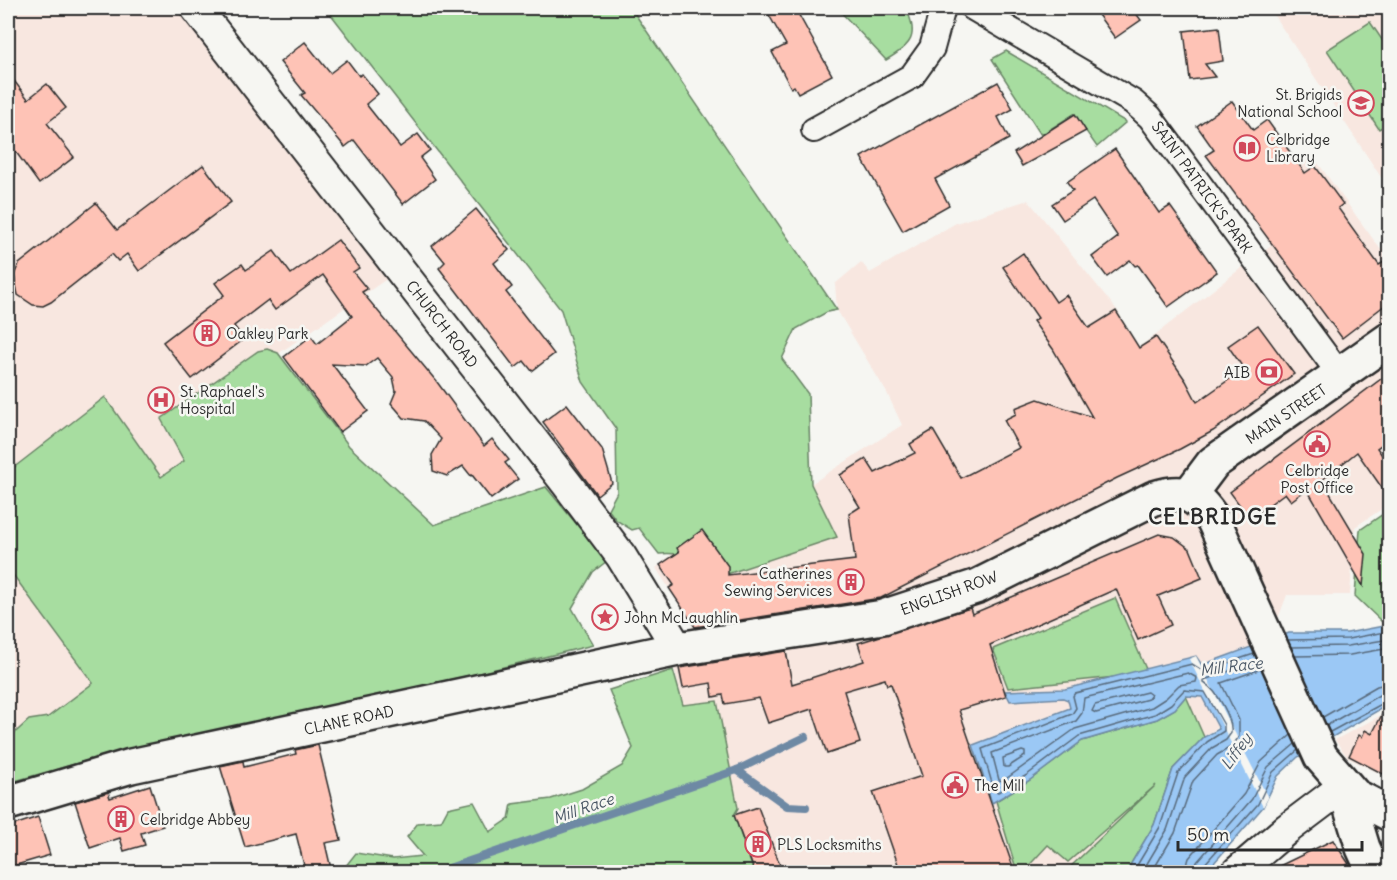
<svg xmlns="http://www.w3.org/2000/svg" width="1397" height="880" viewBox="0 0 1397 880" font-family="Delius,sans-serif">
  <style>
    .built { fill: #f8e7e0 }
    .green { fill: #a7dda0; stroke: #698466; stroke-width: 1.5 }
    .water { fill: #9bc8f5; stroke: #6e89a4; stroke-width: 1.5 }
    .pier { fill: #f6f6f2 }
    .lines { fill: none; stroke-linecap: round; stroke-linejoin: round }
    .shore { stroke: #586a7c; stroke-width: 1.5 }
    .stream { stroke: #6e89a4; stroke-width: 8 }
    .building { fill: #fec3b6; stroke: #2b2b2b; stroke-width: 1.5 }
    .minor-casing { stroke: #2b2b2b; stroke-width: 28 }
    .tertiary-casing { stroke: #2b2b2b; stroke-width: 34 }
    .secondary-casing { stroke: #2b2b2b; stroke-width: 38 }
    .minor { stroke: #f6f6f2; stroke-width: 24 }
    .tertiary { stroke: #f6f6f2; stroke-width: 30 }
    .secondary { stroke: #f6f6f2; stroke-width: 33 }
    .labels { text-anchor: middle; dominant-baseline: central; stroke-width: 5; stroke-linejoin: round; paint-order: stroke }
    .poi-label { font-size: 15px; fill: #2b2b2b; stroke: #f6f6f2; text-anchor: start }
    .street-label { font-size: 15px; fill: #2b2b2b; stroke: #f6f6f2 }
    .water-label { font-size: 16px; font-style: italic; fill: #4d5a68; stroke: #f6f6f2 }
    .district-label { font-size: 21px; font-weight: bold; letter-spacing: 1.5px; fill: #2b2b2b; stroke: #f6f6f2 }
  </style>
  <rect width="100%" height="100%" fill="#f6f6f2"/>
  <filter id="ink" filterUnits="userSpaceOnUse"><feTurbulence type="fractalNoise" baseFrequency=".0167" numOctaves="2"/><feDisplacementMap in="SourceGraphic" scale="12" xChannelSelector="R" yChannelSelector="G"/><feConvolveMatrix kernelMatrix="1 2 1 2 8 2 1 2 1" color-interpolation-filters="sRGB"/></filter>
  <g filter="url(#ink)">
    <!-- built -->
    <g class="built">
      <path d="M8,8H176L388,278L278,354L349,446L434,525L546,487L607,561L593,572L572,608L593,645L471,675L124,750L8,783Z"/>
      <path d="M1269,8H1389V184L1387,186Z"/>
      <path d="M1312,155L1381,250L1389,244V504L1355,527L1350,595H1287L1269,642L1201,665L1218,727L1204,737L1068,872H753L732,817L717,701L683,705L672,658L693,626L656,568L702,528L836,537L811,484L902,425L887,393L837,310L835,284L861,262L870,273L956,223L1028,200L1117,310L1138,348L1271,245L1248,210L1263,192Z"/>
      <path d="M1389,711V778L1348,758L1335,740Z"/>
    </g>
    <!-- green -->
    <g class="green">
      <path d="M326,8H631L837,310L827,312L796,329L782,359L808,394L811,484L837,537L709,580C693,560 686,551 659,554L639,528L632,530L616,520L608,509L617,492L616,429L583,382L561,310Z"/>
      <path d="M837,8H906C919,36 912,45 886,60Z"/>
      <path d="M1370,22L1389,50V123L1379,129L1327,50Z"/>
      <path d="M1006,51L1126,122L1097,147L1074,114L1041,135L992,59Z"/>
      <path d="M267,349L278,353L349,446L434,525L546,487L607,561L593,572L572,608L593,645L471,675L124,750L8,783V739L29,720L48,717L93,683L8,568V472L105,397L161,477L184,461L161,419L258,351Z"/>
      <path d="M1389,510V620L1382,622L1355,596L1360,530Z"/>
      <path d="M1115,598L1146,669L1125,676L1008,688L993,649Z"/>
      <path d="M673,670L683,705L717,701L738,808L734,815L754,872H341L356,853L393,859L423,856L407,837L418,823L441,821L448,808L474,802L490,832L509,819L512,804L551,799L582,789L622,766L633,748L609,690Z"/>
      <path d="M1186,696L1204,737L1173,769L1154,825L1126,872H1065L1156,785L1068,862L1048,845L1023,872H1017L996,801L1030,780L1082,741L1157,719L1175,709Z"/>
    </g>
    <!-- water -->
    <path class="water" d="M1389,625V704L1298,757L1278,776L1263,807L1206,872H1126L1154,825L1173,769L1204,737L1219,729L1202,697L1186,696L1175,709L1157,719L1082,741L1030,780L992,803L973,745L1070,708L1068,700L1063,698L1010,701L1005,691L1065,689L1196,656L1202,665L1289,633H1347Z"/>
    <!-- pier -->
    <path class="pier" d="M1196,656L1268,798L1263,807L1189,659Z"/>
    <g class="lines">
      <!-- shore -->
      <g class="shore">
        <path d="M1288,640L1348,639L1390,631"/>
        <path d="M1291,647L1348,646L1390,639"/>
        <path d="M1295,656L1350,655L1390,648"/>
        <path d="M1188,673L1197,678L1196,682L1179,685L1166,698L1152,707L1075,729L1003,781L999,780L992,753L1076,721L1082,713L1084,698Z"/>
        <path d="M1147,692L1151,695L1148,699L1096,713L1092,711L1095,705Z"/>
        <path d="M1323,717L1377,686L1390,683"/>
        <path d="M1326,726L1381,694L1390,692"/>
        <path d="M1330,732L1389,700"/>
        <path d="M1022,751L1025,752V756L1008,767H1004L1003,758Z"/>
        <path d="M1133,872L1160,827L1178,773L1207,742L1224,731V725L1205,692L1184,690L1171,704L1155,714L1079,736L1027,775L998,792L994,790L982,749L1072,714L1076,708L1073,696L1075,693L1192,664L1203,671L1254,654"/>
        <path d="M1142,872L1167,830L1185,777L1212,748L1226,740L1231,733C1233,719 1217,690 1204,683V680L1258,661"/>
        <path d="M1152,872L1175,833L1193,781L1217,755L1233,746L1239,736V720L1221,683L1261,669"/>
        <path d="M1185,872L1189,858L1244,794L1261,762L1291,735"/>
        <path d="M1194,872L1197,862L1252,799L1268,767L1295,744"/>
        <path d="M1202,872L1203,866L1258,804L1273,772L1298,750"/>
      </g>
      <!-- stream -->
      <g class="stream">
        <path d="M737,770L787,806L806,807"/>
        <path d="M437,872L737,770L805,737"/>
      </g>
    </g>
    <!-- building -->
    <g class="building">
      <path d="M765,8H795L832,75L798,93L794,86L791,88L772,52L786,45Z"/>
      <path d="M1093,8H1132L1141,20L1115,38Z"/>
      <path d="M1219,27L1223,61L1205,64L1215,77L1190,80L1184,31Z"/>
      <path d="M305,42L330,73L347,60L359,76L362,74L378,94L366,104L400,147L418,134L430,150L420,158L435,179L403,204L354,140L345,147L301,95L305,93L280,62Z"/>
      <path d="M8,73L28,99L47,84L66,108L47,123L74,157L39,184L8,141Z"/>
      <path d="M998,82L1013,109L998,117L1009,139L935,179L949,205L903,231L861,157Z"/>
      <path d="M1232,101L1253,130L1267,120L1305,173L1315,166L1343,204L1338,208L1379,265L1389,259V302L1342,338L1206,155L1214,150L1197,126Z"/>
      <path d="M1075,114L1086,131L1022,166L1014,153Z"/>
      <path d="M1115,149L1159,213L1170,206L1217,272L1168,307L1138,265L1135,266L1130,260L1107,277L1092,257L1118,237L1093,200L1063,220L1052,204L1073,190L1067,182Z"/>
      <path d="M203,165L231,202L139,271L127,254L118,261L112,254L51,302L43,306L33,305L18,295L14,275L19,264L96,203L117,230Z"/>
      <path d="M476,209L509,250L494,263L512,287L506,292L554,354L532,371L524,361L515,368L439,268L445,262L432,246Z"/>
      <path d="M338,240L359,268L353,272L367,289L362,292L437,382L484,446L492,439L509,460L505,463L518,479L491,499L472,475L471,476L463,466L447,476L433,471L432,455L441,439L424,421L404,418L391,403L396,391L393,377L377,358L366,366L332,364L368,411L340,432L284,357L311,336L317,344L352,316L323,275L275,310L268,300L234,326L244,339L192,379L163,342L224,295L215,283L242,264L246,270L274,251L291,274Z"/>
      <path d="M1023,253L1056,302L1066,295L1089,328L1116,311L1139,348L1156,337L1186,381L1197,402L1244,369L1228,346L1258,325L1294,374L1213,431L1180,449L1117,478L881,598L695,627L669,588L674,585L660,565L679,552L677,548L702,530L728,566V575L855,560L849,514L860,507L840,475L866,459L875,473L915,453L910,444L933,430L961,478L1019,448L1004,420L1016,414L1015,408L1038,399L1092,417L1053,349L1033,321L1038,318L1003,267Z"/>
      <path d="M1389,373V439L1377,448L1389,465V498L1357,452L1322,480L1366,554L1363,586L1307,489L1291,501L1285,493L1250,519L1230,492Z"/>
      <path d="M567,404L602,449L612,483L597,495L543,422Z"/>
      <path d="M1159,534L1174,537L1190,549L1202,578L1158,596L1171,625L1138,640L1116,589L990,645L1006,696L959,710L1015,873H901L873,792L922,776L891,684L887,685L885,679L844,691L860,743L827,754L812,709L768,723L759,698L725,704L723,695L713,697L711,683L683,688L679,668L786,651L792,684L864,661L858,643L970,608L972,614Z"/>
      <path d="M1389,701V777L1349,756L1359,735L1362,737L1365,730L1372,734Z"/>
      <path d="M318,745L341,840L325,843L332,873H306L296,834L245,847L220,766L243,761L244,767L296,754L295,750Z"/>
      <path d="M150,785L163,826L141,833L145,845L124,851L120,838L90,848L75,802L108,792L110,798Z"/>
      <path d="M758,807L783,873H755L734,815Z"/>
      <path d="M38,817L50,855L13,866L8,846V827Z"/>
      <path d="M1333,840L1349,864L1331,873H1265Z"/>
    </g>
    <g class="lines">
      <!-- minor casing -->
      <g class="minor-casing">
        <g id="minor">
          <path d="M973,8L1133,102L1150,117L1341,376"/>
          <path d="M814,130L912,76L932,48L943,8"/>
        </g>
      </g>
      <!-- tertiary casing -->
      <g class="tertiary-casing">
        <g id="tertiary">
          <path d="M196,8L567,484L621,556L678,649"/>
          <path d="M1237,872L1287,829L1344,786"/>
        </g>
      </g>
      <!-- secondary casing -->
      <g class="secondary-casing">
        <g id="secondary">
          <path d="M1189,495L1213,463L1390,339"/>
          <path d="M1344,786L1363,848L1374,872"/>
          <path d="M8,803L131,766L678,649L883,617L978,586L1154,498C1185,488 1197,494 1214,521L1321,757L1355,796L1390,814"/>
        </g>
      </g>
      <!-- minor -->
      <use href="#minor" class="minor"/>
      <!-- tertiary -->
      <use href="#tertiary" class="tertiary"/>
      <!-- secondary -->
      <use href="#secondary" class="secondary"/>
    </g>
  </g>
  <!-- icons -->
  <defs>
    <g id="school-ring" transform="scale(1.35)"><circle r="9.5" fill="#f6f6f2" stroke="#d1495b" stroke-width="1.5"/><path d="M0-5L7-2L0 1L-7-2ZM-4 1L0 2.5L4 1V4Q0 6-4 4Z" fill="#d1495b"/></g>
    <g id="library-ring" transform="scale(1.35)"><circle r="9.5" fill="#f6f6f2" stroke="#d1495b" stroke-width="1.5"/><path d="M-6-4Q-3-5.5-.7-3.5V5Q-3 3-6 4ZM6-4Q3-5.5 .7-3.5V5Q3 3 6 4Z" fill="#d1495b"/></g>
    <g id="building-ring" transform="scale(1.35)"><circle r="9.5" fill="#f6f6f2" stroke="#d1495b" stroke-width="1.5"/><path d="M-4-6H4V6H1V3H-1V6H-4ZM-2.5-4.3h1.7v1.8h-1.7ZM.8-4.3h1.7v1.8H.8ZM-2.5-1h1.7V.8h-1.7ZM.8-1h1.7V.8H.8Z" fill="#d1495b"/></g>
    <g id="bank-ring" transform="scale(1.35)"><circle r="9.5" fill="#f6f6f2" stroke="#d1495b" stroke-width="1.5"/><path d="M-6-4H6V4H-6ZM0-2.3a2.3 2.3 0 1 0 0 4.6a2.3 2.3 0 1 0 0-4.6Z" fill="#d1495b"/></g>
    <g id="hospital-ring" transform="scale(1.35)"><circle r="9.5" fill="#f6f6f2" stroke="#d1495b" stroke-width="1.5"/><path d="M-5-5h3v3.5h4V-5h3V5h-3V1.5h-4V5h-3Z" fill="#d1495b"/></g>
    <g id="civic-ring" transform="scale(1.35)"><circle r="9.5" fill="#f6f6f2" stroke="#d1495b" stroke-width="1.5"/><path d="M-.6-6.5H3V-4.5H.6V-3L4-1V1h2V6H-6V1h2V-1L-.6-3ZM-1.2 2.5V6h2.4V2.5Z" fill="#d1495b"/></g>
    <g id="sight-ring" transform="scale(1.35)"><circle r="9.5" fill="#f6f6f2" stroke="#d1495b" stroke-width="1.5"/><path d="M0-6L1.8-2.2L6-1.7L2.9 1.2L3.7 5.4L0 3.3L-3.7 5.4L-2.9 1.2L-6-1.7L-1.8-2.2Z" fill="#d1495b"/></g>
  </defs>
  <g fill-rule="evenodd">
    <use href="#school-ring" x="1361" y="103"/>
    <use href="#library-ring" x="1247" y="148"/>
    <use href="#building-ring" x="207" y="333"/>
    <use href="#bank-ring" x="1269" y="372"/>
    <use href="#hospital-ring" x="161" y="400"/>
    <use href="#civic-ring" x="1317" y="444"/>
    <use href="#building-ring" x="851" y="582"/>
    <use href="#sight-ring" x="605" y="617"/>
    <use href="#civic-ring" x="955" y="785"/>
    <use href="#building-ring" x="121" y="819"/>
    <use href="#building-ring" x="758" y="844"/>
  </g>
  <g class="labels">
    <!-- poi labels -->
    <g class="poi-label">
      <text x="1342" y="94" text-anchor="end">St. Brigids<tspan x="1342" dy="17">National School</tspan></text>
      <text x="1266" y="139">Celbridge<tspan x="1266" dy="17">Library</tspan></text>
      <text x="226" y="333">Oakley Park</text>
      <text x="1250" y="372" text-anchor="end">AIB</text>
      <text x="180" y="391">St. Raphael's<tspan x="180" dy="17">Hospital</tspan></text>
      <text x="1317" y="470" text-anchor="middle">Celbridge<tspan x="1317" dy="17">Post Office</tspan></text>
      <text x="832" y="573" text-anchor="end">Catherines<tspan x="832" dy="17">Sewing Services</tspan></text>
      <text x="624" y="617">John McLaughlin</text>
      <text x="974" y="785">The Mill</text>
      <text x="140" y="819">Celbridge Abbey</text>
      <text x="777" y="844">PLS Locksmiths</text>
    </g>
    <!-- street labels -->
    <g class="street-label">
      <text transform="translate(1202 187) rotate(54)">SAINT PATRICK'S PARK</text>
      <text transform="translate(442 324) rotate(52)">CHURCH ROAD</text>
      <text transform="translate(1286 414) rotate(-34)">MAIN STREET</text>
      <text transform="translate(949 593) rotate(-20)">ENGLISH ROW</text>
      <text transform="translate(349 720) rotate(-12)">CLANE ROAD</text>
    </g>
    <!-- water labels -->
    <g class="water-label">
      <text transform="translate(1231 666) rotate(-7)">Mill Race</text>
      <text transform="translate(1236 751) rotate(-54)">Liffey</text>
      <text transform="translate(583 808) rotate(-19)">Mill Race</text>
    </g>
    <!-- district labels -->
    <g class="district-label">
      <text x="1213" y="516">CELBRIDGE</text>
    </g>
  </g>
  <!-- margin -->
  <rect width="1397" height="880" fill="none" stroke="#f6f6f2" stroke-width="30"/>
  <rect x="15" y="15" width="1367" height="850" fill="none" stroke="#2b2b2b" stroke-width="2" filter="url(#ink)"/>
  <!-- scale -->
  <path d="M1178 841v9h184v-9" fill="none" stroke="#2b2b2b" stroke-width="3"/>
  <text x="1187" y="841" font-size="18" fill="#2b2b2b" stroke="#f6f6f2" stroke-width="4.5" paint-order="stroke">50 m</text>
</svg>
